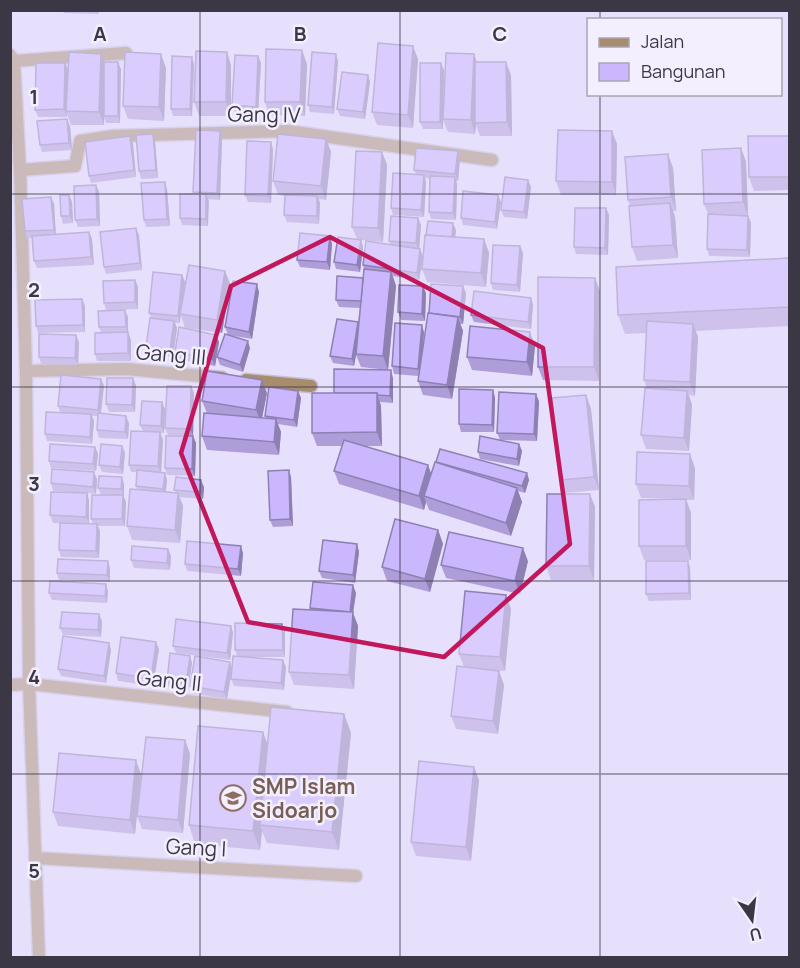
<svg xmlns="http://www.w3.org/2000/svg" width="800" height="968" viewBox="0 0 800 968" font-family="Manrope,sans-serif">
  <style>
    .lines { fill: none; stroke-linecap: round; stroke-linejoin: round }
    .lane-casing { stroke: #c5bed7; stroke-width: 15 }
    .street-casing { stroke: #c5bed7; stroke-width: 15 }
    .lane { stroke: #a88d6c; stroke-width: 12 }
    .street { stroke: #a88d6c; stroke-width: 12 }
    .wall { fill: #af9dda }
    .shaded-wall { fill: #8e80b2 }
    .building { fill: #cbb7fe; stroke: #8e80b2; stroke-width: 1.5 }
    .marked { fill: none; stroke: #c2185b; stroke-width: 4.5; stroke-linejoin: round }
    .grid { fill: none; stroke: #3b3745; stroke-width: 1.5; stroke-opacity: 0.55 }
    .labels { text-anchor: middle; dominant-baseline: central; stroke-width: 5; stroke-linejoin: round; paint-order: stroke }
    .street-label { font-size: 21px; fill: #3b3745; stroke: #f3effe }
    .education-label { font-size: 21px; font-weight: bold; fill: #785e54; stroke: #f3effe; text-anchor: start }
    .grid-label { font-size: 20px; text-anchor: middle; font-weight: bold; fill: #3b3745; stroke: #f3effe; stroke-width: 5; stroke-linejoin: round; paint-order: stroke }
  </style>
  <rect width="100%" height="100%" fill="#e7e0fc"/>
  <g class="lines">
    <!-- lane casing -->
    <g class="lane-casing">
      <path id="lane" d="M10,685L29,684"/>
    </g>
    <!-- street casing -->
    <g class="street-casing">
      <g id="street">
        <path d="M10,55L14,61L20,170L26,371L29,684L39,958"/>
        <path d="M14,61L126,53"/>
        <path d="M20,170L75,166L80,141L113,136L287,131L492,160"/>
        <path d="M26,371L126,369L222,378"/>
        <path d="M246,380L311,386"/>
        <path d="M29,684L287,712"/>
        <path d="M35,858L356,876"/>
      </g>
    </g>
    <!-- lane -->
    <use href="#lane" class="lane"/>
    <!-- street -->
    <use href="#street" class="street"/>
  </g>
  <!-- wall -->
  <g class="wall">
    <path d="M63,10H99V14L64,13Z"/>
    <path d="M257,10H303V12H258Z"/>
    <path d="M258,56L261,63L258,114L235,112L232,105Z"/>
    <path d="M418,59L413,128L377,125L372,112Z"/>
    <path d="M338,61L334,114L310,112L308,105Z"/>
    <path d="M104,62L121,69L120,123H106L104,117V125H71L67,114V117H38L35,110L65,63L68,70Z"/>
    <path d="M477,62L511,75L512,136H480L476,125L475,134L448,132L443,120V129H423L420,122L444,70L443,109Z"/>
    <path d="M194,64L192,116H173L171,109Z"/>
    <path d="M307,64L305,116L269,115L265,102Z"/>
    <path d="M231,65V116H199L194,102Z"/>
    <path d="M166,68L164,121L128,119L123,106Z"/>
    <path d="M368,75L370,82L365,119L340,116L337,109Z"/>
    <path d="M70,126L72,150L42,152L40,145Z"/>
    <path d="M220,131L222,139L220,200L208,199V226L182,225L180,218L194,194L193,192Z"/>
    <path d="M153,134L155,141L158,178L141,179L139,171Z"/>
    <path d="M130,136L133,144L136,177L91,183L89,176Z"/>
    <path d="M789,136V190L754,191L749,177Z"/>
    <path d="M326,139L331,152L326,200L319,199L320,203L319,224L287,222L284,215L285,196L278,195L273,181Z"/>
    <path d="M617,144L616,195H561L556,181Z"/>
    <path d="M741,148L746,162L748,216L751,223L750,257L709,256L707,249L708,214L704,204Z"/>
    <path d="M273,149L271,203L248,202L245,195Z"/>
    <path d="M458,151L460,158L458,181H456L457,184L456,220L431,219L429,212L430,179L427,178H425L426,182L424,217L393,215L391,208L416,175L414,170Z"/>
    <path d="M382,152L387,165L383,242L361,240L363,247L360,272L336,269L334,262L357,239L352,227Z"/>
    <path d="M673,168L676,211H673L675,217L678,258L637,261L632,247L630,206L628,200Z"/>
    <path d="M528,180L531,187L527,219L504,217L501,210Z"/>
    <path d="M165,182L167,189L170,226L146,227L144,220Z"/>
    <path d="M96,185L99,192L100,226L78,227L75,220Z"/>
    <path d="M69,195L72,202L73,223L63,224L61,216Z"/>
    <path d="M51,197L54,204L56,235L89,232L92,239L94,265L37,268L34,261L32,238H27L25,231Z"/>
    <path d="M501,202L497,229L463,225L461,218Z"/>
    <path d="M606,208L609,215L608,255L576,254L574,247Z"/>
    <path d="M418,218L421,225L419,249H420L423,257L419,280L393,276L396,286L388,370L361,367L356,355L354,366L333,363L330,356L358,322L360,308L339,307L336,300L363,278L364,269L363,265L391,245L389,241Z"/>
    <path d="M456,230L455,237L484,239L489,253L486,287L427,282L422,269Z"/>
    <path d="M139,235L142,270L106,274L104,267Z"/>
    <path d="M332,243L330,270L300,267L297,260Z"/>
    <path d="M523,253L520,292L493,290L491,283Z"/>
    <path d="M789,258V326L696,331L698,337L695,396L689,395L692,405L689,451L646,449L641,435L647,388L644,380L646,333L625,334L618,315Z"/>
    <path d="M225,271L230,284L222,333L185,328L181,316L180,323H175L177,328L173,357L148,354L146,347L151,318L149,313L182,275L185,282L183,298Z"/>
    <path d="M135,280L138,287V309L106,310L104,303Z"/>
    <path d="M463,286L466,293L463,324H460L463,331L452,399L423,395L418,381V376L394,374L392,366L424,332L423,344Z"/>
    <path d="M600,291L599,381L543,380L538,367Z"/>
    <path d="M259,292L252,339L228,335L225,327Z"/>
    <path d="M426,293L425,321L401,320L398,312Z"/>
    <path d="M531,298L533,305L531,329L474,322L471,315Z"/>
    <path d="M82,299L85,306V332L38,333L36,326Z"/>
    <path d="M128,317V332L131,340V361H97L95,354L101,333L99,327Z"/>
    <path d="M216,335L219,342L215,366L177,359L175,352Z"/>
    <path d="M79,342L78,365L41,364L39,357Z"/>
    <path d="M535,346L532,376L472,370L467,357Z"/>
    <path d="M250,348L243,372L220,365L217,357Z"/>
    <path d="M133,378L136,386L135,412H109L106,404Z"/>
    <path d="M393,378V403L380,402L381,406L382,446H365L432,474L435,462L527,473L529,480L525,493L518,491L522,502L511,536L429,510L426,502L424,510L339,484L334,471L342,446H317L312,433L334,393Z"/>
    <path d="M101,379L104,386L101,414L129,423L128,439L99,438L97,430L98,416H92L94,421L92,444L47,441L45,434L60,412L58,406Z"/>
    <path d="M191,386L194,393L193,436L168,435L165,428Z"/>
    <path d="M298,391L301,398L297,427L278,424L281,432L279,455L207,450L202,436L207,413L202,401L267,393L262,418H266L265,416Z"/>
    <path d="M586,395L591,409L599,490L565,493L560,480Z"/>
    <path d="M495,397L494,432H461L459,424Z"/>
    <path d="M539,401L537,441L500,440L497,433Z"/>
    <path d="M165,409L164,433H160L163,440L161,472L165,473L167,480L166,492H176L174,490L204,487L203,499L179,497L183,506L180,543L132,540L127,526L137,490L136,486L137,472H131L129,465L143,431L140,425Z"/>
    <path d="M193,436L196,443L195,476L167,475L165,468Z"/>
    <path d="M519,444L522,451L519,466L480,459L478,452Z"/>
    <path d="M122,446L125,453L123,474L102,472L99,465Z"/>
    <path d="M95,447L98,454L96,471L51,468L49,461Z"/>
    <path d="M695,468L694,500H686L691,513V560H644L639,546L679,499L641,498L636,484Z"/>
    <path d="M291,477L293,526L273,527L270,520Z"/>
    <path d="M97,479L96,494L87,493L89,500V524L53,523L50,515L81,493L53,491L51,483Z"/>
    <path d="M124,484V496H123L126,502L125,526H98L100,531L99,558L61,557L59,550L93,524L91,519L101,495L98,488Z"/>
    <path d="M590,494L595,507L594,580H551L546,566Z"/>
    <path d="M438,530L443,544L430,592L387,581L382,567Z"/>
    <path d="M357,544L359,552L355,583L322,578L319,571Z"/>
    <path d="M168,549L171,556L170,570L134,568L131,560Z"/>
    <path d="M243,553L241,576L187,571L185,564Z"/>
    <path d="M528,561L520,594L446,578L441,565Z"/>
    <path d="M688,561L690,568L691,600L649,601L646,594Z"/>
    <path d="M110,568V582L59,580L57,573Z"/>
    <path d="M108,591L107,603L52,600L49,593Z"/>
    <path d="M356,593L353,613L358,626L354,689L294,685L289,672L311,610L310,608Z"/>
    <path d="M511,609L505,671L470,668L504,685L498,734L456,729L451,716L464,667L459,654Z"/>
    <path d="M102,621L101,637L63,635L60,628Z"/>
    <path d="M282,624L285,631V657H245L286,667L284,690L234,686L231,679L232,671L227,699L192,693L190,686L232,669L237,656L235,650Z"/>
    <path d="M231,626L233,633L230,660L176,653L173,646Z"/>
    <path d="M109,643L111,650L106,683L61,676L58,669Z"/>
    <path d="M159,649L153,686L118,681L116,673Z"/>
    <path d="M190,656L192,663L188,690L169,688L167,681Z"/>
    <path d="M344,714L351,733L339,850L267,843L262,831L260,850L195,844L189,825L268,745Z"/>
    <path d="M185,740L190,754L183,833L142,829L137,816Z"/>
    <path d="M474,767L479,780L471,861L416,856L411,842Z"/>
    <path d="M141,774L135,834L58,826L53,812Z"/>
  </g>
  <!-- shaded-wall -->
  <g class="shaded-wall">
    <path d="M413,46L418,59L413,128L408,115Z"/>
    <path d="M302,50L307,64L305,116L300,102Z"/>
    <path d="M227,52L231,65V116L226,102Z"/>
    <path d="M101,54L106,67L104,125L99,112Z"/>
    <path d="M161,54L166,68L164,121L159,107Z"/>
    <path d="M336,54L338,61L334,114L332,107Z"/>
    <path d="M474,54L479,68L475,123L476,125L475,134L471,120Z"/>
    <path d="M258,56L261,63L258,114L256,107Z"/>
    <path d="M192,57L194,64L192,116L190,109Z"/>
    <path d="M118,62L121,69L120,123L118,116Z"/>
    <path d="M506,62L511,75L512,136L507,122Z"/>
    <path d="M65,63L68,70L66,111L67,117L64,109Z"/>
    <path d="M441,63L444,70L443,129L440,122Z"/>
    <path d="M368,75L370,82L365,119L363,112Z"/>
    <path d="M67,119L70,126L72,150L69,143Z"/>
    <path d="M220,131L222,139L220,200L217,193Z"/>
    <path d="M612,131L617,144L616,195L612,182Z"/>
    <path d="M153,134L155,141L158,178L156,170Z"/>
    <path d="M130,136L133,144L136,177L134,170Z"/>
    <path d="M326,139L331,152L326,200L321,186Z"/>
    <path d="M271,142L273,149L271,203L268,196Z"/>
    <path d="M741,148L746,162L748,216L743,202Z"/>
    <path d="M458,151L460,158L458,181L455,174Z"/>
    <path d="M382,152L387,165L383,242L378,228Z"/>
    <path d="M668,154L673,168L676,211L671,197Z"/>
    <path d="M424,175L426,182L424,217L421,210Z"/>
    <path d="M455,177L457,184L456,220L453,213Z"/>
    <path d="M528,180L531,187L527,219L524,212Z"/>
    <path d="M165,182L167,189L170,226L167,219Z"/>
    <path d="M96,185L99,192L100,226L97,219Z"/>
    <path d="M206,194L209,201L208,226L206,219Z"/>
    <path d="M69,195L72,202L73,223L70,216Z"/>
    <path d="M498,195L501,202L497,229L495,222Z"/>
    <path d="M317,196L320,203L319,224L317,216Z"/>
    <path d="M51,197L54,204L56,237L54,230Z"/>
    <path d="M670,203L675,217L678,258L673,245Z"/>
    <path d="M606,208L609,215L608,255L605,248Z"/>
    <path d="M748,216L751,223L750,257L747,250Z"/>
    <path d="M418,218L421,225L419,251L416,243Z"/>
    <path d="M453,223L456,230L454,246L452,239Z"/>
    <path d="M136,228L139,235L142,270L140,263Z"/>
    <path d="M89,232L92,239L94,265L91,257Z"/>
    <path d="M330,236L332,243L330,270L327,262Z"/>
    <path d="M484,239L489,253L486,287L481,273Z"/>
    <path d="M361,240L363,247L360,272L357,265Z"/>
    <path d="M520,246L523,253L520,292L517,285Z"/>
    <path d="M420,249L423,257L419,280L417,273Z"/>
    <path d="M225,271L230,284L222,333L217,320Z"/>
    <path d="M391,272L396,286L388,370L383,356Z"/>
    <path d="M182,275L185,282L181,314H180V323L178,316Z"/>
    <path d="M595,278L600,291L599,381L594,367Z"/>
    <path d="M135,280L138,287V309L135,302Z"/>
    <path d="M257,284L259,292L252,339L249,332Z"/>
    <path d="M423,286L426,293L425,321L422,314Z"/>
    <path d="M463,286L466,293L463,324L460,317Z"/>
    <path d="M531,298L533,305L531,329L528,322Z"/>
    <path d="M82,299L85,306V332L83,325Z"/>
    <path d="M125,310L128,317V334L126,327Z"/>
    <path d="M458,317L463,331L452,399L447,385Z"/>
    <path d="M174,321L177,328L173,357L170,349Z"/>
    <path d="M358,322L361,329L354,366L352,359Z"/>
    <path d="M693,324L698,337L695,396L690,382Z"/>
    <path d="M422,325L424,332L421,376L418,369Z"/>
    <path d="M128,332L131,340V361L128,353Z"/>
    <path d="M530,332L535,346L532,376L527,362Z"/>
    <path d="M76,335L79,342L78,365L75,358Z"/>
    <path d="M216,335L219,342L215,366L212,359Z"/>
    <path d="M248,341L250,348L243,372L240,365Z"/>
    <path d="M391,370L393,378V403L390,396Z"/>
    <path d="M133,378L136,386L135,412L132,405Z"/>
    <path d="M101,379L104,386L100,417L98,410Z"/>
    <path d="M262,380L267,393L261,423L256,410Z"/>
    <path d="M191,386L194,393L193,436L190,429Z"/>
    <path d="M493,390L495,397L494,432L492,425Z"/>
    <path d="M298,391L301,398L297,427L294,420Z"/>
    <path d="M687,391L692,405L689,451L684,438Z"/>
    <path d="M377,393L381,406L382,446L377,432Z"/>
    <path d="M536,394L539,401L537,441L534,434Z"/>
    <path d="M586,395L591,409L599,490L594,477Z"/>
    <path d="M162,402L165,409L164,433L161,426Z"/>
    <path d="M91,414L94,421L92,444L90,437Z"/>
    <path d="M126,416L129,423L128,439L125,432Z"/>
    <path d="M276,419L281,432L279,455L274,442Z"/>
    <path d="M160,432L163,440L161,473L158,466Z"/>
    <path d="M193,436L196,443L195,476L192,469Z"/>
    <path d="M519,444L522,451L519,466L517,459Z"/>
    <path d="M122,446L125,453L123,474L120,467Z"/>
    <path d="M95,447L98,454L96,471L93,464Z"/>
    <path d="M690,454L695,468L694,500L689,486Z"/>
    <path d="M428,465L433,478L424,496L426,502L424,510L419,496Z"/>
    <path d="M289,470L291,477L293,526L290,519Z"/>
    <path d="M94,472L97,479L96,494L93,487Z"/>
    <path d="M165,473L167,480L165,496L163,489Z"/>
    <path d="M527,473L529,480L525,493L522,486Z"/>
    <path d="M122,477L124,484V496L121,489Z"/>
    <path d="M201,480L204,487L203,499L200,492Z"/>
    <path d="M517,488L522,502L511,536L506,523Z"/>
    <path d="M87,493L89,500V524L86,517Z"/>
    <path d="M178,493L183,506L180,543L175,530Z"/>
    <path d="M590,494L595,507L594,580L589,566Z"/>
    <path d="M123,495L126,502L125,526L122,519Z"/>
    <path d="M686,499L691,513V560L686,546Z"/>
    <path d="M97,524L100,531L99,558L96,551Z"/>
    <path d="M438,530L443,544L430,592L425,579Z"/>
    <path d="M357,544L359,552L355,583L353,575Z"/>
    <path d="M241,546L243,553L241,576L238,569Z"/>
    <path d="M523,548L528,561L520,594L515,581Z"/>
    <path d="M168,549L171,556L170,570L167,563Z"/>
    <path d="M108,561L110,568V582L107,575Z"/>
    <path d="M688,561L690,568L691,600L689,593Z"/>
    <path d="M106,584L108,591L107,603L105,596Z"/>
    <path d="M353,585L356,593L353,613L358,626L354,689L349,675L350,612Z"/>
    <path d="M506,595L511,609L505,671L500,657Z"/>
    <path d="M99,614L102,621L101,637L98,630Z"/>
    <path d="M282,624L285,631V657L283,650Z"/>
    <path d="M231,626L233,633L230,660L227,653Z"/>
    <path d="M156,642L159,649L153,686L151,679Z"/>
    <path d="M109,643L111,650L106,683L104,676Z"/>
    <path d="M190,656L192,663L188,690L186,683Z"/>
    <path d="M283,660L286,667L284,690L281,683Z"/>
    <path d="M230,662L232,669L227,699L224,692Z"/>
    <path d="M499,671L504,685L498,734L493,721Z"/>
    <path d="M344,714L351,733L339,850L332,832Z"/>
    <path d="M263,732L270,751L260,825L262,831L260,850L253,831Z"/>
    <path d="M185,740L190,754L183,833L178,820Z"/>
    <path d="M136,760L141,774L135,834L130,820Z"/>
    <path d="M474,767L479,780L471,861L466,847Z"/>
  </g>
  <!-- building -->
  <g class="building">
    <path d="M378,43L413,46L408,115L372,112Z"/>
    <path d="M266,49L302,50L300,102H265Z"/>
    <path d="M196,51L227,52L226,102H194Z"/>
    <path d="M69,52L101,54L99,112L66,111Z"/>
    <path d="M125,52L161,54L159,107L123,106Z"/>
    <path d="M312,52L336,54L332,107L308,105Z"/>
    <path d="M446,53L474,54L471,120L443,119Z"/>
    <path d="M235,55L258,56L256,107L232,105Z"/>
    <path d="M172,56L192,57L190,109H171Z"/>
    <rect x="104" y="62" width="14" height="54"/>
    <path d="M475,62H506L507,122L475,123Z"/>
    <path d="M36,63H65L64,109L35,110Z"/>
    <path d="M420,63H441L440,122H420Z"/>
    <path d="M342,72L368,75L363,112L337,109Z"/>
    <path d="M67,119L69,143L40,145L37,121Z"/>
    <path d="M196,130L220,131L217,193L193,192Z"/>
    <path d="M558,130L612,131V182L556,181Z"/>
    <path d="M153,134L156,170L139,171L136,135Z"/>
    <path d="M278,134L326,139L321,186L273,181Z"/>
    <path d="M130,136L134,170L89,176L85,142Z"/>
    <path d="M748,136H789V177H749Z"/>
    <path d="M247,141L271,142L268,196L245,195Z"/>
    <path d="M416,148L458,151L455,174L414,170Z"/>
    <path d="M741,148L743,202L704,204L702,150Z"/>
    <path d="M356,151L382,152L378,228L352,227Z"/>
    <path d="M668,154L671,197L628,200L625,157Z"/>
    <path d="M393,173L424,175L421,210L391,208Z"/>
    <path d="M430,176L455,177L453,213L429,212Z"/>
    <path d="M505,177L528,180L524,212L501,210Z"/>
    <path d="M165,182L167,219L144,220L141,183Z"/>
    <path d="M96,185L97,219L75,220L74,186Z"/>
    <path d="M463,191L498,195L495,222L461,218Z"/>
    <path d="M180,194H206V219L180,218Z"/>
    <path d="M60,195H69L70,216H61Z"/>
    <path d="M285,195L317,196V216L284,215Z"/>
    <path d="M51,197L54,230L25,231L22,199Z"/>
    <path d="M670,203L673,245L632,247L629,206Z"/>
    <path d="M575,208H606L605,248L574,247Z"/>
    <path d="M708,214L748,216L747,250L707,249Z"/>
    <path d="M391,216L418,218L416,243L389,241Z"/>
    <path d="M428,221L453,223L452,237L426,235Z"/>
    <path d="M136,228L140,263L104,267L100,232Z"/>
    <path d="M89,232L91,257L34,261L32,236Z"/>
    <path d="M300,233L330,236L327,262L297,260Z"/>
    <path d="M425,235L484,239L481,273L422,269Z"/>
    <path d="M338,237L361,240L357,265L334,262Z"/>
    <path d="M366,241L420,249L417,273L363,265Z"/>
    <path d="M493,245L520,246L517,285L491,283Z"/>
    <path d="M789,258V307L618,315L616,267Z"/>
    <path d="M189,265L225,271L217,320L180,314Z"/>
    <path d="M364,269L391,272L383,356L356,354Z"/>
    <path d="M153,272L182,275L178,316L149,313Z"/>
    <path d="M337,276L363,278L361,301L336,300Z"/>
    <path d="M538,277L595,278L594,367H538Z"/>
    <path d="M135,280V302L104,303L103,281Z"/>
    <path d="M233,281L257,284L249,332L225,327Z"/>
    <path d="M431,284L463,286L460,317L429,313Z"/>
    <path d="M399,285L423,286L422,314L398,312Z"/>
    <path d="M474,291L531,298L528,322L471,315Z"/>
    <path d="M82,299L83,325L36,326L35,300Z"/>
    <path d="M125,310L126,327H99L98,311Z"/>
    <path d="M428,313L458,317L447,385L418,381Z"/>
    <path d="M150,318L174,321L170,349L146,347Z"/>
    <path d="M337,319L358,322L352,359L330,356Z"/>
    <path d="M647,321L693,324L690,382L644,380Z"/>
    <path d="M395,323L422,325L418,369L392,366Z"/>
    <path d="M470,326L530,332L527,362L467,357Z"/>
    <path d="M179,327L216,335L212,359L175,352Z"/>
    <path d="M128,332V353L95,354V333Z"/>
    <path d="M39,334L76,335L75,358L39,357Z"/>
    <path d="M225,334L248,341L240,365L217,357Z"/>
    <path d="M334,369L391,370L390,396L378,395L377,393H334Z"/>
    <path d="M207,371L262,380L256,410L202,401Z"/>
    <path d="M61,375L101,379L98,410L58,406Z"/>
    <path d="M107,378H133L132,405L106,404Z"/>
    <path d="M167,386H191L190,429L165,428Z"/>
    <path d="M269,387L298,391L294,420L265,416Z"/>
    <path d="M645,388L687,391L684,438L641,435Z"/>
    <path d="M459,389L493,390L492,425L459,424Z"/>
    <path d="M499,392L536,394L534,434L497,433Z"/>
    <path d="M312,393H377V432L312,433Z"/>
    <path d="M586,395L594,477L560,480L552,398Z"/>
    <path d="M142,401L162,402L161,426L140,425Z"/>
    <path d="M46,412L91,414L90,437L45,434Z"/>
    <path d="M98,413L126,416L125,432L97,430Z"/>
    <path d="M204,413L276,419L274,442L202,436Z"/>
    <path d="M131,431L160,432L158,466L129,465Z"/>
    <path d="M166,436H193L192,469L165,468Z"/>
    <path d="M480,436L519,444L517,459L478,452Z"/>
    <path d="M344,440L428,465L419,496L334,471Z"/>
    <path d="M50,444L95,447L93,464L49,461Z"/>
    <path d="M101,444L122,446L120,467L99,465Z"/>
    <path d="M440,449L527,473L522,486L436,462Z"/>
    <path d="M637,452L690,454L689,486L636,484Z"/>
    <path d="M435,462L517,488L506,523L424,496Z"/>
    <path d="M52,469L94,472L93,487L51,483Z"/>
    <path d="M137,470L165,473L163,489L136,486Z"/>
    <path d="M289,470L290,519L270,520L268,471Z"/>
    <path d="M99,476L122,477L121,489L98,488Z"/>
    <path d="M176,477L201,480L200,492L174,490Z"/>
    <path d="M130,489L178,493L175,530L127,526Z"/>
    <path d="M51,492L87,493L86,517L50,515Z"/>
    <path d="M547,494H590L589,566H546Z"/>
    <path d="M92,495H123L122,519H91Z"/>
    <path d="M686,499V546H639V500Z"/>
    <path d="M395,519L438,530L425,579L382,567Z"/>
    <path d="M60,523L97,524L96,551L59,550Z"/>
    <path d="M449,532L523,548L515,581L441,565Z"/>
    <path d="M323,540L357,544L353,575L319,571Z"/>
    <path d="M187,541L241,546L238,569L185,564Z"/>
    <path d="M132,546L168,549L167,563L131,560Z"/>
    <path d="M58,559L108,561L107,575L57,573Z"/>
    <path d="M646,561H688L689,593L646,594Z"/>
    <path d="M50,581L106,584L105,596L49,593Z"/>
    <path d="M313,582L353,585L350,612L310,608Z"/>
    <path d="M465,591L506,595L500,657L459,654Z"/>
    <path d="M293,609L353,612L349,675L289,672Z"/>
    <path d="M62,612L99,614L98,630L60,628Z"/>
    <path d="M176,619L231,626L227,653L173,646Z"/>
    <path d="M235,623L282,624L283,650H235Z"/>
    <path d="M63,636L109,643L104,676L58,669Z"/>
    <path d="M121,637L156,642L151,679L116,673Z"/>
    <path d="M170,653L190,656L186,683L167,681Z"/>
    <path d="M195,656L230,662L224,692L190,686Z"/>
    <path d="M233,656L283,660L281,683L231,679Z"/>
    <path d="M457,666L499,671L493,721L451,716Z"/>
    <path d="M271,707L344,714L332,832L260,825Z"/>
    <path d="M198,726L263,732L253,831L189,825Z"/>
    <path d="M146,737L185,740L178,820L137,816Z"/>
    <path d="M59,753L136,760L130,820L53,812Z"/>
    <path d="M419,761L474,767L466,847L411,842Z"/>
  </g>
  <!-- marked area -->
  <path d="M0 0H800V968H0ZM330,237L543,348L570,544L444,657L248,622L181,453L231,286Z" fill="#e7e0fc" fill-opacity=".55" fill-rule="evenodd"/>
  <path class="marked" d="M330,237L543,348L570,544L444,657L248,622L181,453L231,286Z"/>
  <!-- grid -->
  <path class="grid" d="M200,10V958M400,10V958M600,10V20M600,94V958M10,194H790M10,387H790M10,581H790M10,774H790"/>
  <!-- icons -->
  <defs>
    <g id="school-ring" transform="scale(1.35)"><circle r="9.5" fill="#f3effe" stroke="#8d6e63" stroke-width="1.5"/><path d="M0-5L7-2L0 1L-7-2ZM-4 1L0 2.5L4 1V4Q0 6-4 4Z" fill="#8d6e63"/></g>
  </defs>
  <g fill-rule="evenodd">
    <use href="#school-ring" x="233" y="798"/>
  </g>
  <g class="labels">
    <!-- street labels -->
    <g class="street-label">
      <text transform="translate(264 114) rotate(1)">Gang IV</text>
      <text transform="translate(171 354) rotate(5)">Gang III</text>
      <text transform="translate(169 680) rotate(6)">Gang II</text>
      <text transform="translate(196 847) rotate(3)">Gang I</text>
    </g>
    <!-- education labels -->
    <g class="education-label">
      <text x="252" y="786">SMP Islam<tspan x="252" dy="24">Sidoarjo</tspan></text>
    </g>
  </g>
  <g class="grid-label">
    <text x="100" y="41">A</text>
    <text x="300" y="41">B</text>
    <text x="500" y="41">C</text>
    <text x="34" y="104">1</text>
    <text x="34" y="297">2</text>
    <text x="34" y="491">3</text>
    <text x="34" y="684">4</text>
    <text x="34" y="878">5</text>
  </g>
  <!-- border -->
  <rect width="800" height="968" fill="none" stroke="#3b3745" stroke-width="24"/>
  <!-- legend -->
  <rect x="587" y="18" width="195" height="78" fill="#f3effe" stroke="#a9a5b4" stroke-width="1.5"/>
  <rect x="599" y="38" width="30" height="9" fill="#a88d6c" stroke="#a9a5b4" stroke-width="1.5"/>
  <text x="641" y="48" font-size="18" fill="#3b3745">Jalan</text>
  <rect x="599" y="63" width="30" height="18" fill="#cbb7fe" stroke="#a9a5b4" stroke-width="1.5"/>
  <text x="641" y="78" font-size="18" fill="#3b3745">Bangunan</text>
  <!-- north arrow -->
  <g transform="translate(752 920) rotate(166)" stroke="#f3effe" stroke-width="4.5" paint-order="stroke">
  <path d="M0-4.5L10 22L0 15L-10 22Z" fill="#3b3745"/>
  <text y="-9" font-size="16" font-weight="bold" text-anchor="middle" fill="#3b3745">U</text>
  </g>
</svg>
